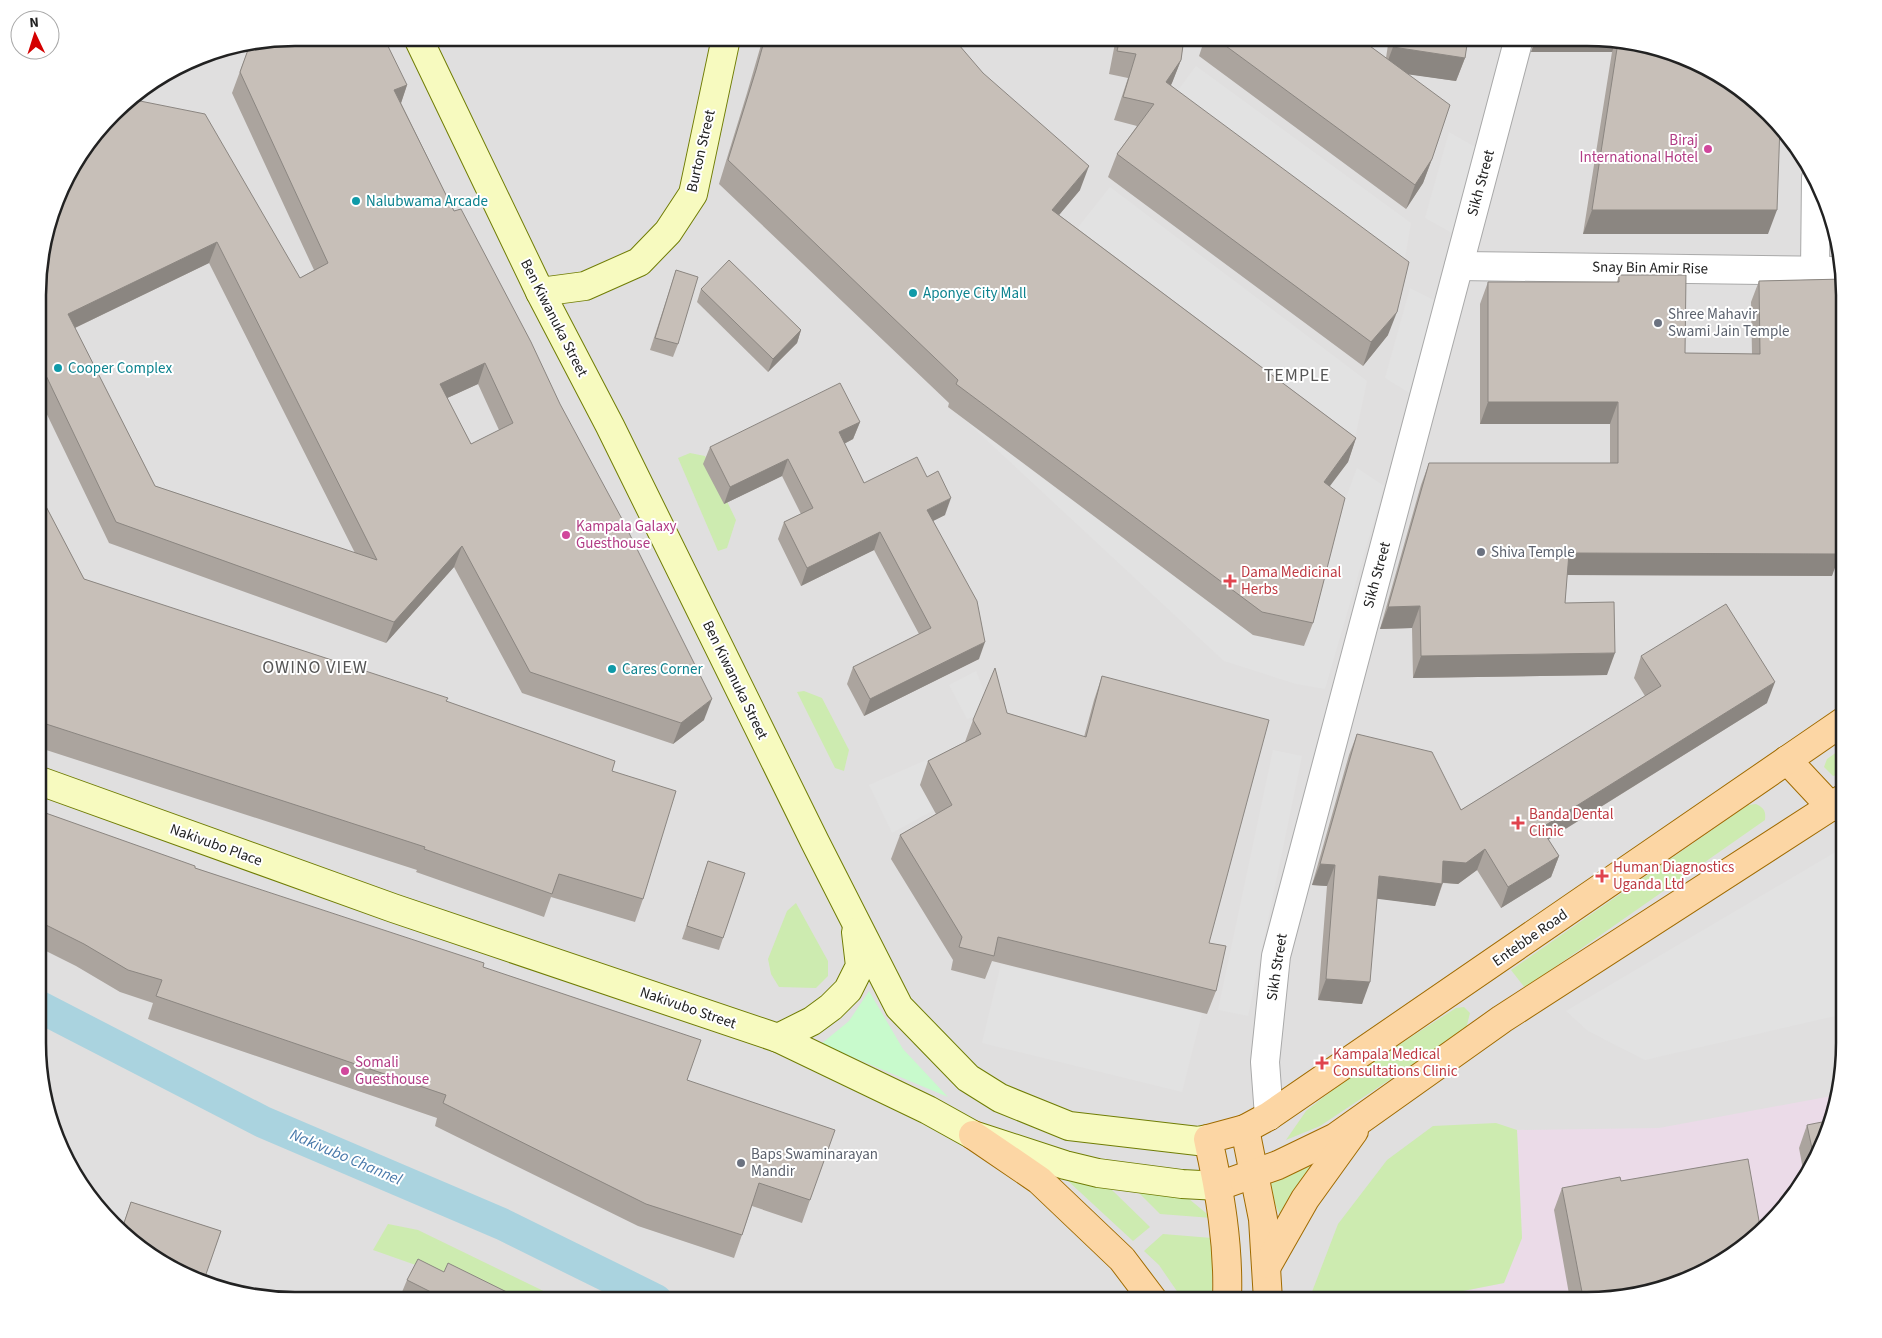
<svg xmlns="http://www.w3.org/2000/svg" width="1882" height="1338" viewBox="0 0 1882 1338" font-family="'Source Sans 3',sans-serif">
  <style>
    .residential { fill: #e0dfdf }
    .industrial { fill: #ebdbe8 }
    .grass { fill: #cdebb0 }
    .park { fill: #c8facc }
    .parking { fill: #e2e2e2 }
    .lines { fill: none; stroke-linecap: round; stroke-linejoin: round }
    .canal { stroke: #aad3df; stroke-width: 32 }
    .street-casing { stroke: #a9a9a9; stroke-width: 30 }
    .secondary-casing { stroke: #707d05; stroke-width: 30 }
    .primary-casing { stroke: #a06b00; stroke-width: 30 }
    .street { stroke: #fff; stroke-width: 28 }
    .secondary { stroke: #f7fabf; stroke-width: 28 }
    .primary { stroke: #fcd6a4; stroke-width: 28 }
    .wall { fill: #aba49e; fill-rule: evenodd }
    .shaded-wall { fill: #8b8681 }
    .building { fill: #c7bfb8; stroke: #8b8681; fill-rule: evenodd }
    .hotel-dot { fill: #d1479c; stroke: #fff; stroke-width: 2 }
    .culture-dot { fill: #0f9aa8; stroke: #fff; stroke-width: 2 }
    .worship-dot { fill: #6b7280; stroke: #fff; stroke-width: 2 }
    .health-dot { fill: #e0444e; stroke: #fff; stroke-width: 2 }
    .labels { text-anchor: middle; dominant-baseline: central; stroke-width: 4; stroke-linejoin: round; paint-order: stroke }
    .hotel-label { font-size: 15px; fill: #b23c85; stroke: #fff; text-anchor: start }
    .street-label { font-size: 15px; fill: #222; stroke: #fff }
    .culture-label { font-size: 15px; fill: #0d838f; stroke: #fff; text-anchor: start }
    .worship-label { font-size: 15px; fill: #5b616d; stroke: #fff; text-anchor: start }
    .health-label { font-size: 15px; fill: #be3a42; stroke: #fff; text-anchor: start }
    .water-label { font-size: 16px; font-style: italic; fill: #4a7aab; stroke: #fff }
    .quarter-label { font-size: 18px; letter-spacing: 1px; fill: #555; stroke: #fff }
    .rim { fill: none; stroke: #222; stroke-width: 2.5 }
  </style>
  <rect width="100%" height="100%" fill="#f2efe9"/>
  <!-- residential -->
  <path class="residential" d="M295,38H1603L1744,91L1781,126L1818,181L1844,279V1059L1831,1126L1791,1200L1756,1237L1701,1274L1653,1292L1587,1300H279L212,1287L138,1247L72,1171L40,1076V262L64,181L125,102L197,57Z"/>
  <!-- industrial -->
  <path class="industrial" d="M1837,1095L1831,1126L1791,1200L1756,1237L1587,1300H1417L1504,1283L1522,1238L1517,1130L1659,1128Z"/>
  <!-- grass -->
  <g class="grass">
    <path d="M690,453L705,456L736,520L727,548L718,551L678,458Z"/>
    <path d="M804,691L822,698L849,750L844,771L835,768L797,692Z"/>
    <path d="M1844,747V773L1833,776L1824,767L1827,759Z"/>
    <path d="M1756,804C1764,808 1766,811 1765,820L1525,988L1511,970L1748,805Z"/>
    <path d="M796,903L828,961V976L816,988L779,987L771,974L768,959L787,911Z"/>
    <path d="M1464,1007L1470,1013L1466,1029L1320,1126L1286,1140L1306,1111L1349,1077L1456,1008Z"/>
    <path d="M1496,1123L1517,1130L1522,1238L1504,1283L1417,1300H1316L1310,1297L1338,1224L1387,1160L1433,1126Z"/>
    <path d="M1314,1160L1283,1221L1263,1180L1291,1175Z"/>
    <path d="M1067,1180L1112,1190L1150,1227L1133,1241Z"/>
    <path d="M1139,1193L1183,1194L1212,1218L1160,1214Z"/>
    <path d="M388,1224L418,1230L562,1300H494L444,1275L373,1250Z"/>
    <path d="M1163,1234L1212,1238V1300H1183L1159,1265L1144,1251Z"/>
  </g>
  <!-- park -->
  <path class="park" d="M869,991L903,1049L948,1097L821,1044L849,1021Z"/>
  <!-- parking -->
  <g class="parking">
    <path d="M1196,66L1411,223L1402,275L1170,101Z"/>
    <path d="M1449,132L1477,148L1452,233L1425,218Z"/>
    <path d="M1110,187L1367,381L1352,452L1068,240Z"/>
    <path d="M1410,288L1436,301L1411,394L1385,378Z"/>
    <path d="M966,421L1253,635L1304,646L1337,522L1357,468L1384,486L1325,689L1296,684L1224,661Z"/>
    <path d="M976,671L992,711L967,719L949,685Z"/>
    <path d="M965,743L920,784L934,810L892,833L869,785Z"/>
    <path d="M1273,750L1302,756L1248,1016L1218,1010Z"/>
    <path d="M1844,847V1014L1645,1060L1588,1031L1566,1011Z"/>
    <path d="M1001,964L1202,1013L1182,1092L982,1043Z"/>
  </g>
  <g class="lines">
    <!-- canal -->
    <path class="canal" d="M40,1007L263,1122L502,1224L656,1300"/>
    <!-- street casing -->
    <g class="street-casing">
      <g id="street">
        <path d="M1459,266L1842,271"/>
        <path d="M1815,271L1816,178"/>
        <path d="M1269,1116L1265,1062L1276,956L1519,38"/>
      </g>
    </g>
    <!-- secondary casing -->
    <g class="secondary-casing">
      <g id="secondary">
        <path d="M418,38L540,292L610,426L815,842L899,1007L968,1078L1000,1098L1069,1126L1198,1141L1208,1139"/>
        <path d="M540,292L585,286L639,262L668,232L693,194L726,38"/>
        <path d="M40,781L393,908L778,1038L928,1110L973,1135L1065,1165L1098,1173L1182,1184L1219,1186"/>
        <path d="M778,1038L812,1021L831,1007L848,990L860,966L856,932"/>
      </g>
    </g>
    <!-- primary casing -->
    <g class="primary-casing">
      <g id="primary">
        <path d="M1787,760L1831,807"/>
        <path d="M1245,1129L1263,1219L1268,1300"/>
        <path d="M973,1135L1039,1180L1122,1259L1153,1300"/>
        <path d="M1219,1186L1278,1165L1336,1137L1502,1019L1844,798"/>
        <path d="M1268,1264L1305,1199L1354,1131"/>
        <path d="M1227,1300C1229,1245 1220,1193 1208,1139L1245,1129L1269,1116L1844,721"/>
      </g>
    </g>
    <!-- street -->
    <use href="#street" class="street"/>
    <!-- secondary -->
    <use href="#secondary" class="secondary"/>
    <!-- primary -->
    <use href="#primary" class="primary"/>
  </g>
  <!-- wall -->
  <g class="wall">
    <path d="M763,38H953L1080,190L1059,215L1356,438L1348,462L1329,486L1313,623L1304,646L1253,635L948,407L949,403L719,184L747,93Z"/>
    <path d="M1116,38H1184L1181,60L1171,85L1388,335L1363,366L1108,177L1117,154L1137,126L1114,120L1128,78L1109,74Z"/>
    <path d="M1205,38H1359L1386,58L1389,38H1468L1465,58L1456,81L1409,74L1432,159L1423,183L1406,209L1199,56Z"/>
    <path d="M1535,38H1603L1685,57L1768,234H1583L1612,52H1531Z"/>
    <path d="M249,47L407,85L401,103L704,720L673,744L522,693L454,567L386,643L109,543L40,400V262L125,102L300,278L314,270L232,93ZM209,263L355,553L155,486L75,328ZM478,384L499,430L471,444L447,398Z"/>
    <path d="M676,270L678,344L673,357L650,350Z"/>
    <path d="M1619,275L1685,353L1752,354L1751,302L1759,281L1844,279V418L1841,406L1832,576L1567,575L1565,603L1607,675L1413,678L1412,628L1380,629L1421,485L1429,463H1610V424H1480V304L1488,282H1617Z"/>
    <path d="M701,289L801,330L797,343L768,372L697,302Z"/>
    <path d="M860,422L853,439L844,444L864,483L945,515L933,521L979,659L864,716L847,684L853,667L919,634L874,550L801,586L778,539L784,522L801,514L782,476L724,504L703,464L710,447Z"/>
    <path d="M40,495L84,579L446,701L612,771L643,899L635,922L551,897L544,917L416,872L417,870L40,748Z"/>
    <path d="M1641,656L1767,703L1548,840L1559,856L1551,877L1501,908L1477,870L1458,884L1443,883L1435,906L1377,898L1362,1004L1318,1000L1327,886L1312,885L1349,755L1357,734L1461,810L1645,696L1634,678Z"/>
    <path d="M1102,676L1209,943L1216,991L1207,1014L992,961L985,979L951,970L953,960L891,859L900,835L936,814L920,785L928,761L965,742L973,720L1007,713L1084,737L1094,700Z"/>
    <path d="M40,811L195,868L483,967L687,1080L810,1200L802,1223L752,1206L734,1258L638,1226L435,1126L437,1118L148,1019L153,1003L120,992L76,966L40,948Z"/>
    <path d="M708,861L723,938L719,950L682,939Z"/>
    <path d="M1807,1125L1831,1126L1804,1175L1799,1148Z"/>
    <path d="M1562,1188L1587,1300H1530L1531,1299L1569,1294L1554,1210Z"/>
    <path d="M131,1202L221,1231L203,1282L138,1247L122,1228Z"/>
    <path d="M444,1272L523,1300H418L402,1292L407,1280Z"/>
  </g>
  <!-- shaded-wall -->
  <g class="shaded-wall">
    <path d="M1537,38H1603L1616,41L1612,52H1531Z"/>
    <path d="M1393,47L1465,58L1456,81L1384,71Z"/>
    <path d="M1181,60L1172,83L1158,105L1166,82Z"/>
    <path d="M407,85L400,106L394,90Z"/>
    <path d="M1432,159L1423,183L1406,209L1415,185Z"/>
    <path d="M1089,166L1080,190L1043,234L1052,210Z"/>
    <path d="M1592,210H1777L1768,234H1583Z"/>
    <path d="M217,242L209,263L60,335L68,314Z"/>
    <path d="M1397,312L1388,335L1363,366L1371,342Z"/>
    <path d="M801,330L797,343L768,372L773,359Z"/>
    <path d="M485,363L478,384L432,405L440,384Z"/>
    <path d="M1841,371H1844V375L1837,393Z"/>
    <path d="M1488,402H1618L1610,424H1480Z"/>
    <path d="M860,422L853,439L832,450L839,432Z"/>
    <path d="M1356,438L1348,462L1315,506L1324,482Z"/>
    <path d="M788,459L782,476L724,504L730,487Z"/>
    <path d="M951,498L945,515L921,527L927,510Z"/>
    <path d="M880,532L874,550L801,586L807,568Z"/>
    <path d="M462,546L454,567L386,643L394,622Z"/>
    <path d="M1569,553L1840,554L1832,576L1561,575Z"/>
    <path d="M1420,606L1412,628L1380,629L1388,607Z"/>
    <path d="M985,642L979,659L864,716L870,699Z"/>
    <path d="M1615,653L1607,675L1413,678L1421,656Z"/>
    <path d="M1775,682L1767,703L1533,849L1541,828Z"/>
    <path d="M712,699L704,720L673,744L681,723Z"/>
    <path d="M1485,849L1477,870L1458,884L1436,882L1443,861Z"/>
    <path d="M1559,856L1551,877L1501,908L1508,887Z"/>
    <path d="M1320,864L1335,865L1327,886L1312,885Z"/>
    <path d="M1379,876L1442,884L1435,906L1371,898Z"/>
    <path d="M1326,979L1370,982L1362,1004L1318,1000Z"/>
  </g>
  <!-- building -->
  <g class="building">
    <path d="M295,38H384L407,85L394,90L454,211L461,209L531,342L560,404L622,519L712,699L681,723L530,672L462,546L394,622L116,522L40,363V262L64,181L125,102L130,99L205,114L300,278L328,263L240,72L249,47ZM217,242L377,560L155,486L68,314ZM485,363L513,423L471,444L440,384Z"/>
    <path d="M765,38H953L983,73L1089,166L1052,210L1356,438L1324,482L1345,498L1313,623L1262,612L956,384L958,380L728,160L756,70Z"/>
    <path d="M1120,38H1184L1181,60L1166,82L1409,262L1397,312L1371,342L1117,154L1154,104L1123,97L1136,54L1117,51Z"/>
    <path d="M1215,38H1359L1450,105L1432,159L1415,185Z"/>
    <path d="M1394,38H1468L1465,58L1393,47Z"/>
    <path d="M1618,42L1685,57L1744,91L1780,125L1777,210H1592Z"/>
    <path d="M729,260L801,330L773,359L701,289Z"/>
    <path d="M676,270L698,277L678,344L655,338Z"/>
    <path d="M1619,275H1686L1685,353L1760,354L1759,281L1844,279V371H1841L1840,554L1569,553L1565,603L1614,602L1615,653L1421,656L1420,606L1388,607L1429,463H1618V402H1488V282H1619Z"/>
    <path d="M840,383L860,422L839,432L864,483L917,457L927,477L938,471L951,498L927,510L977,601L985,642L870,699L853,667L931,628L880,532L807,568L784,522L813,508L788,459L730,487L710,447Z"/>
    <path d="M40,495L84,579L448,698L446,701L615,761L612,771L676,791L643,899L559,874L552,894L424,849L425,847L40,722Z"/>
    <path d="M1726,604L1775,682L1541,828L1559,856L1508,887L1485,849L1466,863L1443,861L1442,884L1379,876L1370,982L1326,979L1335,865L1320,864L1357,734L1432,752L1461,810L1661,686L1641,656Z"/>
    <path d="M995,668L1007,713L1086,737L1102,676L1269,720L1209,943L1226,946L1216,991L998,937L994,956L959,947L962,937L900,835L952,805L928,761L981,734L973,720Z"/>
    <path d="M40,811L195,866V868L484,963L483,967L701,1040L687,1080L835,1130L810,1200L759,1183L742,1235L646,1204L443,1103L446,1095L156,996L162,980L128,970L84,944L40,922Z"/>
    <path d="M708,861L745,873L723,938L687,926Z"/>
    <path d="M1832,1120L1831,1126L1814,1158L1807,1125Z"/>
    <path d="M1748,1159L1761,1232L1756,1237L1701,1274L1653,1292L1587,1300H1531V1299L1582,1292L1562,1188L1620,1177L1621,1181Z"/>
    <path d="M131,1202L221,1231L205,1277L177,1268L138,1247L122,1229Z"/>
    <path d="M418,1259L444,1272L448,1263L523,1300H447L407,1280Z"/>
  </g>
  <!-- markers -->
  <g class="hotel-dot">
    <circle cx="1708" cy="149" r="5"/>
    <circle cx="566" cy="535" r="5"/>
    <circle cx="345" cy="1071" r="5"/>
  </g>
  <g class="culture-dot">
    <circle cx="356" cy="201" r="5"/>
    <circle cx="913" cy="293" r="5"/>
    <circle cx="58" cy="368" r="5"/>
    <circle cx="612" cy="669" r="5"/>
  </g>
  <g class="worship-dot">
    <circle cx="1658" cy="323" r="5"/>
    <circle cx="1481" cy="552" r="5"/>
    <circle cx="741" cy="1163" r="5"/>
  </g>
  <g class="health-dot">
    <path d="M1227.5 573.5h5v5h5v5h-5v5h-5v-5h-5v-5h5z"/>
    <path d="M1515.5 815.5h5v5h5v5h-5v5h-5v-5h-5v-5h5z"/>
    <path d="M1599.5 868.5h5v5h5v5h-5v5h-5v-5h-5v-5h5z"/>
    <path d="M1319.5 1055.5h5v5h5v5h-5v5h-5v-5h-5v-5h5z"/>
  </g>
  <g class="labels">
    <!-- hotel labels -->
    <g class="hotel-label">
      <text x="1698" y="140" text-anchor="end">Biraj<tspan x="1698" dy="17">International Hotel</tspan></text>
      <text x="576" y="526">Kampala Galaxy<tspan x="576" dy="17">Guesthouse</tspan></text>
      <text x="355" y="1062">Somali<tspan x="355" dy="17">Guesthouse</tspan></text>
    </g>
    <!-- street labels -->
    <g class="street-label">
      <text transform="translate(701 151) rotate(-77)">Burton Street</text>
      <text transform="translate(1481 183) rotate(-75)">Sikh Street</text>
      <text transform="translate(1650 268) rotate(1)">Snay Bin Amir Rise</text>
      <text transform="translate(554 318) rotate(63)">Ben Kiwanuka Street</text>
      <text transform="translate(1377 575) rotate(-75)">Sikh Street</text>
      <text transform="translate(735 680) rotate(64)">Ben Kiwanuka Street</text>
      <text transform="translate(216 845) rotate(20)">Nakivubo Place</text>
      <text transform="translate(1530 938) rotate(-35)">Entebbe Road</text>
      <text transform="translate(1277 967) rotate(-81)">Sikh Street</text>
      <text transform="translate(688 1008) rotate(19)">Nakivubo Street</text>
    </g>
    <!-- culture labels -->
    <g class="culture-label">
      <text x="366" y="201">Nalubwama Arcade</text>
      <text x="923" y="293">Aponye City Mall</text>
      <text x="68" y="368">Cooper Complex</text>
      <text x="622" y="669">Cares Corner</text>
    </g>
    <!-- worship labels -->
    <g class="worship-label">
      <text x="1668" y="314">Shree Mahavir<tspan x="1668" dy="17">Swami Jain Temple</tspan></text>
      <text x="1491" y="552">Shiva Temple</text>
      <text x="751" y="1154">Baps Swaminarayan<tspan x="751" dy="17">Mandir</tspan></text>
    </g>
    <!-- health labels -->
    <g class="health-label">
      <text x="1241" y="572">Dama Medicinal<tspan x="1241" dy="17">Herbs</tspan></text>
      <text x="1529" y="814">Banda Dental<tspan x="1529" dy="17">Clinic</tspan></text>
      <text x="1613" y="867">Human Diagnostics<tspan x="1613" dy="17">Uganda Ltd</tspan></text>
      <text x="1333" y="1054">Kampala Medical<tspan x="1333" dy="17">Consultations Clinic</tspan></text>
    </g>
    <!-- water labels -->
    <g class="water-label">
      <text transform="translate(346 1157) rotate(23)">Nakivubo Channel</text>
    </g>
    <!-- quarter labels -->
    <g class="quarter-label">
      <text x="1297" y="375">TEMPLE</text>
      <text x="315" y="667">OWINO VIEW</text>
    </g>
  </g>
  <!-- crop -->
  <path d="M0 0H1882V1338H0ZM295 46H1587A249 249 0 0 1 1836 295V1043A249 249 0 0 1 1587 1292H295A249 249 0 0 1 46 1043V295A249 249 0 0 1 295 46Z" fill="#fff" fill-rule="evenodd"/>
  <path class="rim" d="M295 46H1587A249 249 0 0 1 1836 295V1043A249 249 0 0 1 1587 1292H295A249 249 0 0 1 46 1043V295A249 249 0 0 1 295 46Z"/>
  <!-- north arrow -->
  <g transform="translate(35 35) rotate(356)"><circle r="24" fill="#ffffff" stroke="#a7a7a7"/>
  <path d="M0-4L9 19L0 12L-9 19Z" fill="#d40000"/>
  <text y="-8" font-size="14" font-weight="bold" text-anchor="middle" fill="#222222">N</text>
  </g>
</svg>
